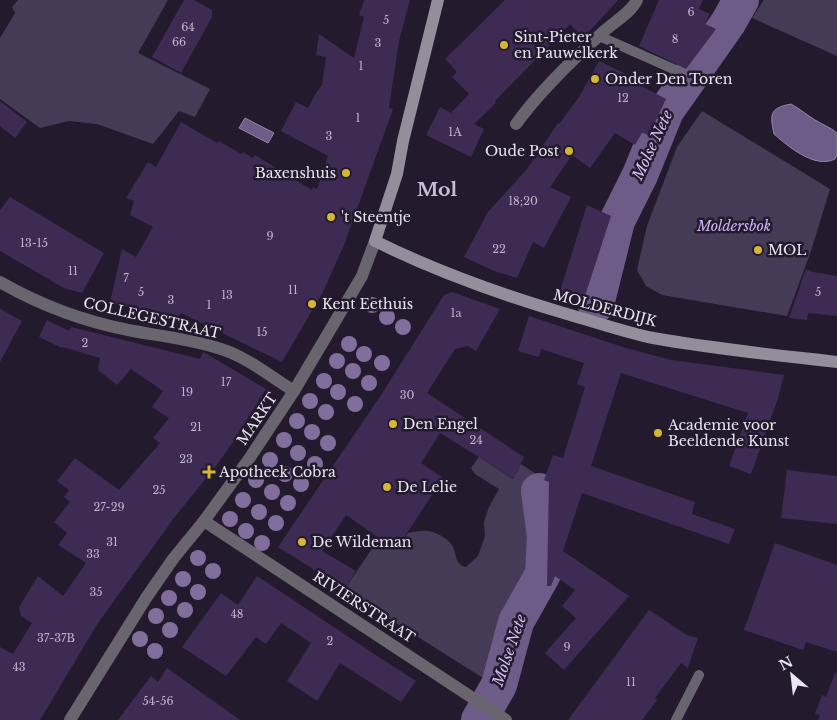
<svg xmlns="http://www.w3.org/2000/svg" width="837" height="720" viewBox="0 0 837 720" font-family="'Libre Baskerville',serif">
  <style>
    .green { fill: #463b56 }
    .water { fill: #6e5c88; stroke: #9385a8 }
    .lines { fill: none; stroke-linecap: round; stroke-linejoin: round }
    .river { stroke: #6e5c88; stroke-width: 36 }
    .building { fill: #3d2b53 }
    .service { stroke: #69656f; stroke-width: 10 }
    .minor { stroke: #69656f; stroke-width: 12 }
    .tertiary { stroke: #69656f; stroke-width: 12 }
    .secondary { stroke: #938d9c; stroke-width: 12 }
    .tree { fill: #826e9d }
    .poi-dot { fill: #d7b534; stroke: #231b2d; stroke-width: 2 }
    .labels { text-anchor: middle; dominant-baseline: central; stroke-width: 5; stroke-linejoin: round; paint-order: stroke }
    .number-label { font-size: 11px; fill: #beb6ca }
    .poi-label { font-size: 14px; fill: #e9e4f1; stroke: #231b2d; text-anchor: start }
    .park-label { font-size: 14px; font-style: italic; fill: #cfb2f8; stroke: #231b2d }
    .street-label { font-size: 14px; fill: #e9e4f1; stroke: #231b2d }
    .water-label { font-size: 15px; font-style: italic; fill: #d7c0f8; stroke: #231b2d }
    .district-label { font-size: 19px; font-weight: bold; fill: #c8bfd7; stroke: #231b2d }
  </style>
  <rect width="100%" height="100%" fill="#231b2d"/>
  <!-- green -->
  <g class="green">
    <path d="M18,0H168L138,53L210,89L195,117L179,111L153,144L97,124L69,121L40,128L0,99V38L15,13L12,7Z"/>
    <path d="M764,0H837V56L752,18Z"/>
    <path d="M702,111L830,189L811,251L787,316L662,295L646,286L637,270L647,226L677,147Z"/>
    <path d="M479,457L513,479L521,464L539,476L534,496L539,533L537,571L515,615L503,643L496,672L491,683L383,615L345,589L379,538L396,550L408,533C414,532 422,530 428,531C436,532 447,538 452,545C457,553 454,565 466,567L478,556L485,536L484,522L489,507L499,489L475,474L471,468Z"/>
  </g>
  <!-- water -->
  <g class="water">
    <path d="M791,104C800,109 807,115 815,120C823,125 830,127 837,133V155L835,159C815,169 789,147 774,134C770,115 769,108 791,104Z"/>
    <path d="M245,118L274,133L268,143L239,128Z"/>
  </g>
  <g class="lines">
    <!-- river -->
    <g class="river">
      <path d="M596,305L617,221L640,175L666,111L728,23L741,0"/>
      <path d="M479,720L499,685L516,622L543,574L545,536L539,491"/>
    </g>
  </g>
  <!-- building -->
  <g class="building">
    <path d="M184,0H194L212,10V17L181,73L152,57Z"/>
    <path d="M364,0H410L399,41L389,108L393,109L344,245L323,292L282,362L181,313L178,319L110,303L122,249L136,257L153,227L130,215L134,201L126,198L148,162L156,167L181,122L217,143L219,141L241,154L243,152L253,158L255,155L312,190L313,187L317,189L328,156L281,131L296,102L308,108L316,93L322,85L326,57L316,55L319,34L354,58L364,17L359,15Z"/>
    <path d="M505,0H618L585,36L583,34L581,36L570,24L495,101L496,103L474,124L484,129L471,157L426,135L440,107L451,113L469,94L452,77L457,72L445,59Z"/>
    <path d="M659,0H703L699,9L710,14L705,24L716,29L686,69L639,46Z"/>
    <path d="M599,61L628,75V76L639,82L638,84L666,99L649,135L642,133L635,145L615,133L590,168L572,155L550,187L571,197L544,248L533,242L517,278L494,271L464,257L488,212L527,169L558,123L559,124L579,97Z"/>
    <path d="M0,101L27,122L15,138L0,126Z"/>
    <path d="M10,197L104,253L82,293L64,288L0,251V210Z"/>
    <path d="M587,205L611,216L584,299L560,291Z"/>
    <path d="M806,269L813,272L837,276V316L808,313L807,320L789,318Z"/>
    <path d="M452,292L500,309L476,351L468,346L455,349L427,393L524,457L514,479L440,433L421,463L443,478L396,550L346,515L322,551L356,571L345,589L278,547L381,395L444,295Z"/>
    <path d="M0,309L22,321L0,362Z"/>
    <path d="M529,316L626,348L671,360L784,375L778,398L751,474L729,466L748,413L621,373L591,466L695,502L692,514L735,529L729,544L582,493L563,551L629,596L564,670L545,653L576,618L562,606L575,590L555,576L551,586H547L549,482L544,480L553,455L563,458L585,387L577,384L584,363L541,349L539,357L518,351Z"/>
    <path d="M47,320L69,331L71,327L200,359L203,352L205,353L266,389L233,442L216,466L174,518L98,623L40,720H0V647L13,654L32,623L21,616L19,607L38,576L63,596L86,563L58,545L67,533L54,522L70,502L64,497L69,490L57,481L75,458L119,490L160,443L153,438L169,418L152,407L163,391L131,369L117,385L98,370L100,358L63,347L62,348L39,337Z"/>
    <path d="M787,470L837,476V524L781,518Z"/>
    <path d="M775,543L837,565V652L806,642L803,650L744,630Z"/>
    <path d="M257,576L377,656L416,681L401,702L340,663L317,701L287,681L311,643L281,623L266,644L256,637L226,676L182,647L221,593L238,605Z"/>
    <path d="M649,610L687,635L698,638L688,668L681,663L655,698L657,700L642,720H568Z"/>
    <path d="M167,668L240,720H118L151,676L158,682Z"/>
    <path d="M835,673H837V720H818L820,715L815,714L822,695L826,697Z"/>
  </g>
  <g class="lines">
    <!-- service -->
    <g class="service">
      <path d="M599,36L680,72"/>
      <path d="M676,720L699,675"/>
    </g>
    <!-- minor -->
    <g class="minor">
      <path d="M516,124C540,91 571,61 601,34C612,23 631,13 637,0"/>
      <path d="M0,282C40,305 83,321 128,330C159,336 191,339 221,349C247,357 271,377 294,391"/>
      <path d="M204,521L506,720"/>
    </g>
    <!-- tertiary -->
    <path class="tertiary" d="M70,720L146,598L173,559L204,521L249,459L294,391L362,276L375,241"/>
    <!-- secondary -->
    <path class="secondary" d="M438,0L403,141L397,174L375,241C439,273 508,297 577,317C602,324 628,333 653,338C714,349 776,355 837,362"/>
  </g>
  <!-- trees -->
  <g class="tree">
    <circle cx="372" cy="305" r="8"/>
    <circle cx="387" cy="317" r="8"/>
    <circle cx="403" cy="327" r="8"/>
    <circle cx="349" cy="344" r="8"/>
    <circle cx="364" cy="354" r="8"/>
    <circle cx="337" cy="361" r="8"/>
    <circle cx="382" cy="363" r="8"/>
    <circle cx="353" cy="371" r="8"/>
    <circle cx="324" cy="381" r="8"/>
    <circle cx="369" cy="383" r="8"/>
    <circle cx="338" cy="392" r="8"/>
    <circle cx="310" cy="401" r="8"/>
    <circle cx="355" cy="404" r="8"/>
    <circle cx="326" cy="412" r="8"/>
    <circle cx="297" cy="421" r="8"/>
    <circle cx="312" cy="432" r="8"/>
    <circle cx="284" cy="440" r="8"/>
    <circle cx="328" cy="443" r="8"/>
    <circle cx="298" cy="453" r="8"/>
    <circle cx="270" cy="460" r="8"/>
    <circle cx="315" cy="464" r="8"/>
    <circle cx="285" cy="474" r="8"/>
    <circle cx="256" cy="480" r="8"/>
    <circle cx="301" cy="484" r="8"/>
    <circle cx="272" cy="492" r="8"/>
    <circle cx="243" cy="500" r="8"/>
    <circle cx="288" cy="503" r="8"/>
    <circle cx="259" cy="512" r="8"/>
    <circle cx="230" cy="519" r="8"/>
    <circle cx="276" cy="523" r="8"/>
    <circle cx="246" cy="531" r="8"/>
    <circle cx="262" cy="543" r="8"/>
    <circle cx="198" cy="558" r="8"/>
    <circle cx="213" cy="571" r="8"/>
    <circle cx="183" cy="579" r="8"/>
    <circle cx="198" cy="592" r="8"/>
    <circle cx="169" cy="598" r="8"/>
    <circle cx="185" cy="610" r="8"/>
    <circle cx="156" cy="616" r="8"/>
    <circle cx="170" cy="630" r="8"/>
    <circle cx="140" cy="639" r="8"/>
    <circle cx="155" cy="651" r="8"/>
  </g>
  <!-- markers -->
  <g class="poi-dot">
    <circle cx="504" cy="45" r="5"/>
    <circle cx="595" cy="79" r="5"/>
    <circle cx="569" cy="151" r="5"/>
    <circle cx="346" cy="173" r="5"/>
    <circle cx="331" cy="217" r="5"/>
    <circle cx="758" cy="250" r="5"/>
    <circle cx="312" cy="304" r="5"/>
    <circle cx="393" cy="424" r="5"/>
    <circle cx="658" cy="433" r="5"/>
    <path d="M206.5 464.5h5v5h5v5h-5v5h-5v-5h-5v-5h5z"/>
    <circle cx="387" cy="487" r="5"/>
    <circle cx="302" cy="542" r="5"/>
  </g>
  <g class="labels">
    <!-- number labels -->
    <g class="number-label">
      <text x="691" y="12">6</text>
      <text x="386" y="20">5</text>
      <text x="188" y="27">64</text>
      <text x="675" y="39">8</text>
      <text x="179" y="42">66</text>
      <text x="378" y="43">3</text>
      <text x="361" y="66">1</text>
      <text x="623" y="98">12</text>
      <text x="358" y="118">1</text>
      <text x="455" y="132">1A</text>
      <text x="329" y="136">3</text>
      <text x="523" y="201">18;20</text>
      <text x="270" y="236">9</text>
      <text x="34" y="243">13-15</text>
      <text x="499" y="249">22</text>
      <text x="73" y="271">11</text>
      <text x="126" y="278">7</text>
      <text x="293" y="290">11</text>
      <text x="141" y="292">5</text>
      <text x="818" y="292">5</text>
      <text x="227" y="295">13</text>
      <text x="171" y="300">3</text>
      <text x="209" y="305">1</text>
      <text x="456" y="313">1a</text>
      <text x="262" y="332">15</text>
      <text x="85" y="343">2</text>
      <text x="226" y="382">17</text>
      <text x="187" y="392">19</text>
      <text x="407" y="395">30</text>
      <text x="196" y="427">21</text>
      <text x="476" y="440">24</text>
      <text x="186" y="459">23</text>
      <text x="159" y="490">25</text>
      <text x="109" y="507">27-29</text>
      <text x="112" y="542">31</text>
      <text x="93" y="554">33</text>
      <text x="96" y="592">35</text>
      <text x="237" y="614">48</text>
      <text x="56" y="638">37-37B</text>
      <text x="330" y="641">2</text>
      <text x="567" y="647">9</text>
      <text x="19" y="667">43</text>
      <text x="631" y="682">11</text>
      <text x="158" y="701">54-56</text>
    </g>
    <!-- poi labels -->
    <g class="poi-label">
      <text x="514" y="37">Sint-Pieter<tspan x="514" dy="16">en Pauwelkerk</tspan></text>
      <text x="605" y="79">Onder Den Toren</text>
      <text x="559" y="151" text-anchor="end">Oude Post</text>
      <text x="336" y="173" text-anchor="end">Baxenshuis</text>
      <text x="341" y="217">'t Steentje</text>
      <text x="768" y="250">MOL</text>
      <text x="322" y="304">Kent Eethuis</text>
      <text x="403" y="424">Den Engel</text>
      <text x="668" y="425">Academie voor<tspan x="668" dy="16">Beeldende Kunst</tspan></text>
      <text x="219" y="472">Apotheek Cobra</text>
      <text x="397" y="487">De Lelie</text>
      <text x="312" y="542">De Wildeman</text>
    </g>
    <!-- park labels -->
    <g class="park-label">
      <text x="734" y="226">Moldersbok</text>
    </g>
    <!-- street labels -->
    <g class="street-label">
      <text transform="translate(605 308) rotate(15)">MOLDERDIJK</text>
      <text transform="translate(152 318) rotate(13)">COLLEGESTRAAT</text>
      <text transform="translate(257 419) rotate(-56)">MARKT</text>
      <text transform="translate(364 607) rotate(33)">RIVIERSTRAAT</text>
    </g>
    <!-- water labels -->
    <g class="water-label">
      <text transform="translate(652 145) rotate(-65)">Molse Nete</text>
      <text transform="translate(509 650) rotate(-71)">Molse Nete</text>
    </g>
    <!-- district labels -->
    <g class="district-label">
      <text x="437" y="189">Mol</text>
    </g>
  </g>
  <!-- north arrow -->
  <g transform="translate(792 675) rotate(332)" stroke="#231b2d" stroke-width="4" paint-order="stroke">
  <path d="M0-4L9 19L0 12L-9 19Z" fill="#e9e4f1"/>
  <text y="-8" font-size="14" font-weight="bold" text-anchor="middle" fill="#e9e4f1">N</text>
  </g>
</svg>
